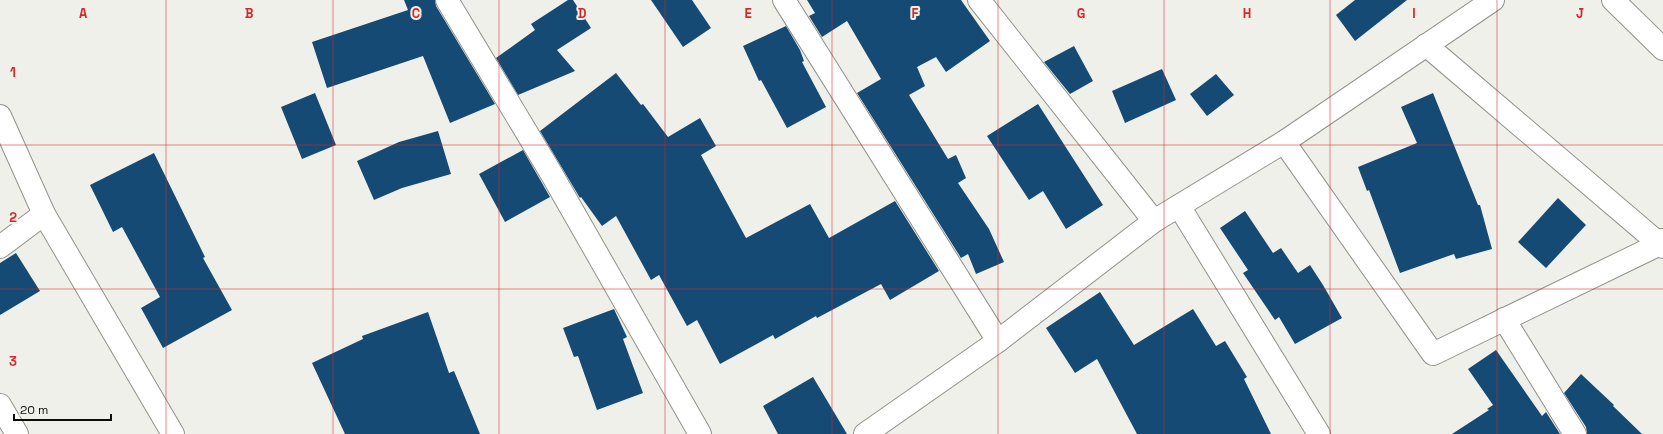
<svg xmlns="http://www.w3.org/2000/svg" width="1663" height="434" viewBox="0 0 1663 434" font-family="'Space Grotesk',sans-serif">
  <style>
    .building { fill: #154a74 }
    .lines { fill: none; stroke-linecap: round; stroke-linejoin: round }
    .minor-casing { stroke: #92928c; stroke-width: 24 }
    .major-casing { stroke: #92928c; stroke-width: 24 }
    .minor { stroke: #fff; stroke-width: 22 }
    .major { stroke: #fff; stroke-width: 22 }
    .grid { fill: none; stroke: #d62828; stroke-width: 1; stroke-opacity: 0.55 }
    .grid-label { font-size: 13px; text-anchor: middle; font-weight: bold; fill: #d62828; stroke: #f0f0ea; stroke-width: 4; stroke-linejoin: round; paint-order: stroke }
  </style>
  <rect width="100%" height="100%" fill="#f0f0ea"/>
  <!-- building -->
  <g class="building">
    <path d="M404,0H435L436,6L495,104L450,123L423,56L327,88L312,42L408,10Z"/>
    <path d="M568,0H573L591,28L557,50L575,71L518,95L496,58L535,30L531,24Z"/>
    <path d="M651,0H692L711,28L683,47Z"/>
    <path d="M807,0H961L990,41L946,72L936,57L917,67L925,86L909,95L948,159L956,155L966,178L958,183L989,229L1004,262L976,274L968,254L961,258L857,93L881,79L847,21L822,37L809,16L815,13Z"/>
    <path d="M1355,0H1407L1355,41L1336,15Z"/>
    <path d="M786,26L800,50L804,61L802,62L826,107L787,128L761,80L759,81L743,46Z"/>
    <path d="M1074,46L1093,81L1070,94L1044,62Z"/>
    <path d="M1162,69L1176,100L1125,123L1112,91Z"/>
    <path d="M616,73L641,105L643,104L668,137L700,118L716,146L701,155L746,238L810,204L829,238L895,201L939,271L890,300L881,284L817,318L816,316L775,339L773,335L720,364L697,320L687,326L659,275L651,280L616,216L602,226L581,197L580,198L540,131Z"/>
    <path d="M1216,74L1234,95L1207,116L1190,94Z"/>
    <path d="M315,93L336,145L302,159L281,107Z"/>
    <path d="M1433,93L1478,205H1480L1492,249L1456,259L1454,254L1400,273L1369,190L1367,191L1358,167L1417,143L1401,107Z"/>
    <path d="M1038,104L1103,205L1066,229L1043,191L1029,200L987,136Z"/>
    <path d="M438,131L451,174L402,188L374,200L357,161L399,142Z"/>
    <path d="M523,150L550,197L505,222L479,174Z"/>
    <path d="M154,153L205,257L203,258L232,310L163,348L141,308L160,297L122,227L113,232L90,185Z"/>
    <path d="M1558,198L1586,225L1546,268L1518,242Z"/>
    <path d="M1245,211L1273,253L1281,248L1298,273L1310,265L1323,285L1342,318L1295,344L1279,317L1275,320L1243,273L1248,270L1220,228Z"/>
    <path d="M16,253L40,291L0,315V263Z"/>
    <path d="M1100,292L1134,345L1193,309L1216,346L1225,341L1247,377L1244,379L1271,434H1137L1097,359L1075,373L1046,328Z"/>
    <path d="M614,309L627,337L623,339L643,393L597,410L578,356L574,357L563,328Z"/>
    <path d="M428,312L449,373L454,371L480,434H345L312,363L363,339L362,336Z"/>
    <path d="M1496,350L1542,416L1546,412L1560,434H1452L1489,410L1487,409L1493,405L1468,369Z"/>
    <path d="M1581,374L1614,405L1613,406L1642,434H1587L1586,427L1564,393Z"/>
    <path d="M813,377L847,434H778L763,406Z"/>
  </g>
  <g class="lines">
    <!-- minor casing -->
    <g class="minor-casing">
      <g id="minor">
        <path d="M447,0L551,173L700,434"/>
        <path d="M784,0L998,341"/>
        <path d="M979,0L1154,221"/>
        <path d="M1613,0L1663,49"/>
        <path d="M1426,45L1663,247"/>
        <path d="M1284,142L1433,354L1660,244L1663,240"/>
        <path d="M1179,206L1319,434"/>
        <path d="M0,247L44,214"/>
        <path d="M1504,319L1575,434"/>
        <path d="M0,405L17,434"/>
        <path d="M865,434L998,341L1154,221L1284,142L1493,0"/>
      </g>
    </g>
    <!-- major casing -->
    <g class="major-casing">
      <path id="major" d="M0,116L44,214L173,434"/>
    </g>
    <!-- minor -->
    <use href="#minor" class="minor"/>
    <!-- major -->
    <use href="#major" class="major"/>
  </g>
  <!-- grid -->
  <path class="grid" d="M166,0V434M333,0V434M499,0V434M665,0V434M832,0V434M998,0V434M1164,0V434M1330,0V434M1497,0V434M0,145H1663M0,289H1663"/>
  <g class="grid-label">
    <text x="83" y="18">A</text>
    <text x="249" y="18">B</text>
    <text x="416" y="18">C</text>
    <text x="582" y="18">D</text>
    <text x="748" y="18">E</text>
    <text x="915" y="18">F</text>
    <text x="1081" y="18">G</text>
    <text x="1247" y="18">H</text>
    <text x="1414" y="18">I</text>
    <text x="1580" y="18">J</text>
    <text x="13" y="77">1</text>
    <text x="13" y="222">2</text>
    <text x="13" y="366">3</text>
  </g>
  <!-- scale -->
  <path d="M14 414v6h97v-6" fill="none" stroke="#0c0c0a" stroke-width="2"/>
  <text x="20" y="414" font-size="12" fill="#0c0c0a" stroke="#f0f0ea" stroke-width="3" paint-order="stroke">20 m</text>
</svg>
